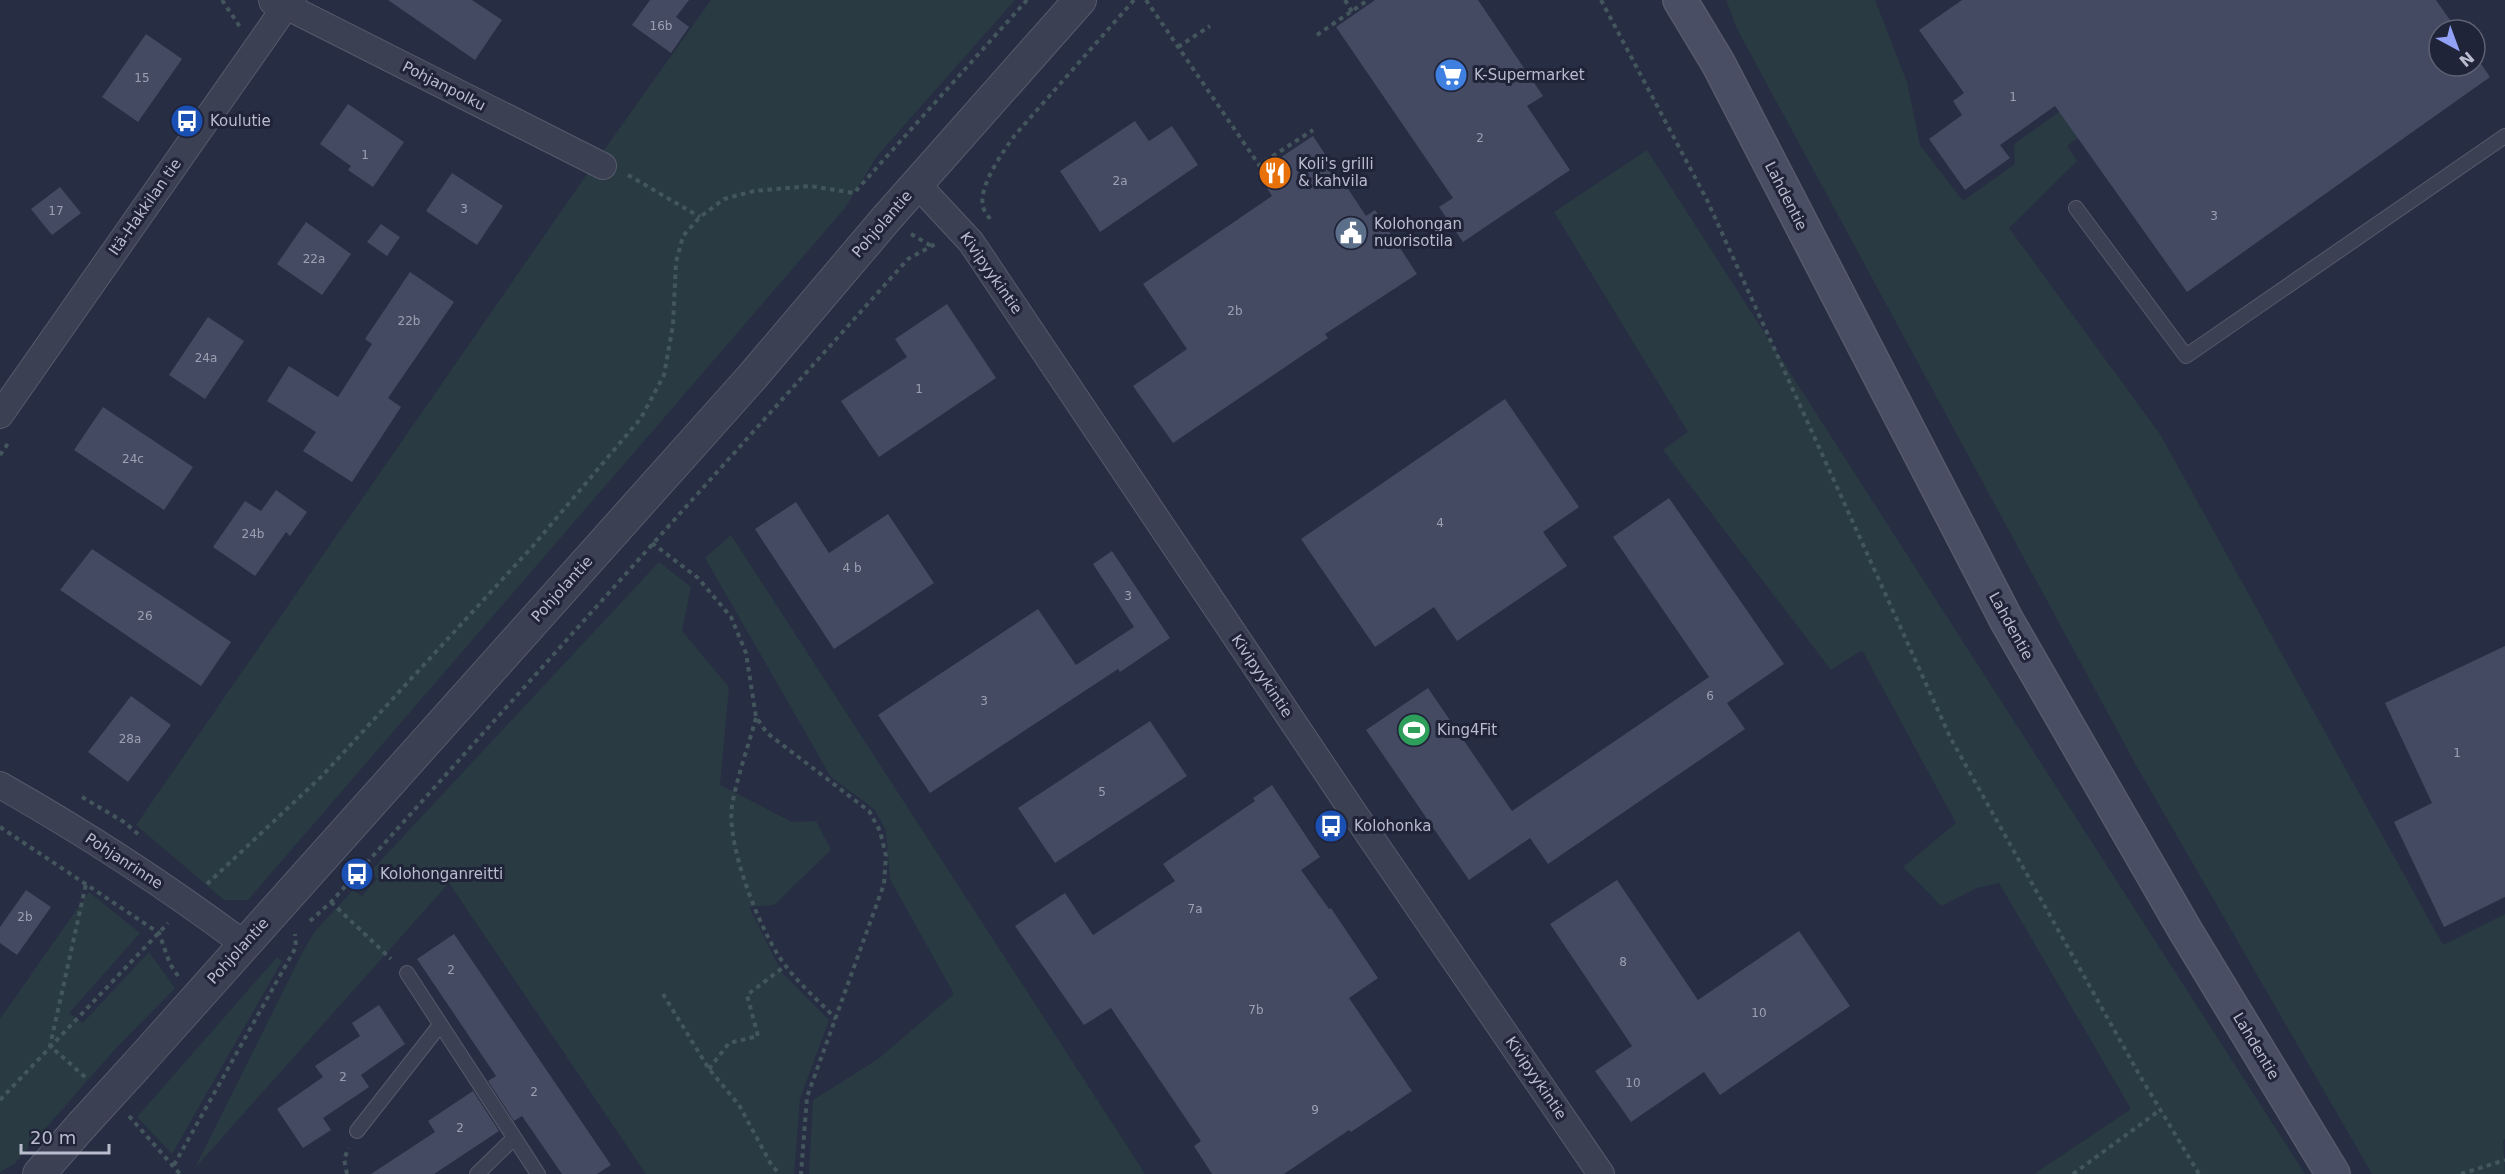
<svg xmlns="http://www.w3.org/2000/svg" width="2505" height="1174" viewBox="0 0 2505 1174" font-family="'DejaVu Sans',sans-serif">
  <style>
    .green { fill: #293a43 }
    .building { fill: #444a62 }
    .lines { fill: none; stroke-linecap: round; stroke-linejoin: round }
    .service-casing { stroke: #575a6c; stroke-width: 16 }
    .minor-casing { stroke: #575a6c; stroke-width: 28 }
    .tertiary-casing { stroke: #575a6c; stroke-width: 34 }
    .secondary-casing { stroke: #575a6c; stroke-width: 36 }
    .path { stroke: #44565d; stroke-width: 4; stroke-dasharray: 4.5 4.5; stroke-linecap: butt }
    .service { stroke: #3b4052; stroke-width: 14 }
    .minor { stroke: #3b4052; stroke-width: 26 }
    .tertiary { stroke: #3b4052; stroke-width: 32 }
    .secondary { stroke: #494e65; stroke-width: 33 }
    .tertiary-bridge-casing { stroke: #575a6c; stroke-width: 34; stroke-linecap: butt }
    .tertiary-bridge { stroke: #3b4052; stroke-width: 32 }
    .labels { text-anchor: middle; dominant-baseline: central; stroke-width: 6; stroke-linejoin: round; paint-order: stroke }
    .number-label { font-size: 12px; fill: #9ca0b2 }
    .poi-label { font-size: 15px; fill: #b9bccc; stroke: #202438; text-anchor: start }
    .street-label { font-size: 15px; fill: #b9bccc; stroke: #202438 }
  </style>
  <rect width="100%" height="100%" fill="#272d42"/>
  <!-- green -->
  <g class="green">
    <path d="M711,0H1015L877,156L845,208L248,900H224L136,825L587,174Z"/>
    <path d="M1726,0H1875L1907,82L1920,145L1963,201L2015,164L2014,144L2216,0H2270L2067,146L2077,161L2009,228L2160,434L2443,945L2505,914V1139L2503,1140L2505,1174H2372L2136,765L1736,27Z"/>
    <path d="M1647,150L2305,1174H2034L2131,1109L1999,883L1977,888L1941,906L1903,867L1956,823L1862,650L1831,670L1663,450L1688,432L1554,212Z"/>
    <path d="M731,535L1120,1135L1145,1174H809L813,1100L878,1059L954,994L890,879L886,830L874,809L831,777L705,558Z"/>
    <path d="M659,562L691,587L682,631L729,687L720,785L792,822L816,821L831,850L774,905L749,907L782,973L829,1020L800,1099L794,1174H646L449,883L195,1168L302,953L315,931L353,890L362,896L377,879L371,871Z"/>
    <path d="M89,892L140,933L69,1013L83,1023L149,952L175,988L116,1048L14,1164L0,1172V1019Z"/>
    <path d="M277,957L282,961L172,1154L137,1117Z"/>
  </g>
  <!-- building -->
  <g class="building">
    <path d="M388,0H472L502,20L475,60Z"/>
    <path d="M650,0H689L676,17L689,27L671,53L632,25Z"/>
    <path d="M1375,0H1478L1543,96L1527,106L1570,170L1463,242L1439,207L1453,198L1336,27Z"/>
    <path d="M1962,0H2436L2457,30H2439V66H2475V55L2490,77L2187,292L2055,106L2000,145L2010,158L1965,190L1929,139L1962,115L1953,101L1964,93L1919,30Z"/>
    <path d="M146,34L182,59L138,122L102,97Z"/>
    <path d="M348,104L404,142L373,187L348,170L351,166L320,144Z"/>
    <path d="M1135,121L1149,141L1172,126L1198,165L1100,232L1060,171Z"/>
    <path d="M1313,136L1366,216L1375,210L1417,274L1325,334L1328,338L1173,443L1133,386L1187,349L1143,284L1272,196L1257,173Z"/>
    <path d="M452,173L503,206L477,245L426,211Z"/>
    <path d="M60,187L81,213L52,235L31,209Z"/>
    <path d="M306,222L351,254L322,295L277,264Z"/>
    <path d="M381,224L400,237L387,256L367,242Z"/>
    <path d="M410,272L454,302L388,398L401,407L352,482L303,451L316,432L267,401L289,366L338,397L372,344L365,339Z"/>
    <path d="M947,304L996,378L879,457L841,401L907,357L895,339Z"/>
    <path d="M208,317L244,341L205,399L169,375Z"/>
    <path d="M1505,399L1579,507L1543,532L1567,566L1457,641L1434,607L1375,647L1301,539Z"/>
    <path d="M103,407L193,467L164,510L74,450Z"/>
    <path d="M276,490L307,512L290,536L286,532L255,576L213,547L245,501L261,511Z"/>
    <path d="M1669,498L1784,664L1727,703L1745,729L1548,864L1530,838L1469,880L1366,730L1428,688L1512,811L1709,677L1613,537Z"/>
    <path d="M796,502L829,553L888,514L934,583L834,649L755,529Z"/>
    <path d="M92,549L231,642L201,686L60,590Z"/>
    <path d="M1112,551L1170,638L1120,672L1118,669L930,793L878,715L1038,609L1076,665L1134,627L1093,564Z"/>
    <path d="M2505,646V897L2444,927L2394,822L2432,803L2385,703Z"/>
    <path d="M131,696L171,725L128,782L88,752Z"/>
    <path d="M1150,721L1187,776L1055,863L1018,808Z"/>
    <path d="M1272,785L1320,857L1301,870L1329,909L1331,908L1378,978L1349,998L1412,1091L1351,1132L1349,1130L1284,1174H1212L1194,1146L1201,1141L1111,1008L1084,1025L1015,926L1065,893L1093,935L1175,881L1163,864L1255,801L1253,798Z"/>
    <path d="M1617,880L1698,1000L1799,931L1850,1006L1720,1095L1704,1072L1631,1122L1595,1071L1632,1046L1550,924Z"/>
    <path d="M26,890L51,907L17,955L0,943V927Z"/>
    <path d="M454,934L611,1165L597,1174H562L522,1116L514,1121L488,1081L496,1076L417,959Z"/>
    <path d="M379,1005L405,1044L361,1075L369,1087L323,1118L331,1130L303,1148L277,1109L323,1077L315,1066L360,1036L352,1023Z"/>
    <path d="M473,1091L499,1131L434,1174H371L435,1132L428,1121Z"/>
  </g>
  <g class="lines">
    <!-- service casing -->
    <g class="service-casing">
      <g id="service">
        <path d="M2076,208L2186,356L2505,136"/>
        <path d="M407,973L538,1174"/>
        <path d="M357,1131L440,1025"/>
        <path d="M477,1174L514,1138"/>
      </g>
    </g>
    <!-- minor casing -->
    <g class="minor-casing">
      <g id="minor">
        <path d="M917,184L971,242L1352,810L1601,1174"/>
        <path d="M0,415L286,6L603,166"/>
        <path d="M0,785C85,833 166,886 244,944"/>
      </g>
    </g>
    <!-- tertiary casing -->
    <g class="tertiary-casing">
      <g id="tertiary">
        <path d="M275,0L286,6L290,0"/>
        <path d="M136,1066L752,377L886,219L1080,0"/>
        <path d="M39,1174L82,1125"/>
      </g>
    </g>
    <!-- secondary casing -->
    <g class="secondary-casing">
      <path id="secondary" d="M1680,0L1718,63L2007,621L2185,930L2333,1174"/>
    </g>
    <!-- path -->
    <g class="path">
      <path d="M222,0L240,27"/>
      <path d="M1146,0L1259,165L1313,130"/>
      <path d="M1345,0L1354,15"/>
      <path d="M1601,0L1707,200L1951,739L2140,1076L2199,1174"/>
      <path d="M1317,35L1368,0"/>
      <path d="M1178,47L1210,26"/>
      <path d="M628,175L700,217"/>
      <path d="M990,219C988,216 984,211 983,207C978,186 1003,152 1015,135L1134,0"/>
      <path d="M911,234L933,247"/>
      <path d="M0,455L9,442"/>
      <path d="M652,543L698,578L731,617L746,653L756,717L767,733L869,811L880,831L886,856L884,884L807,1097L801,1174"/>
      <path d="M756,718C748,747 737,777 732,806C726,845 761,934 785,965C799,984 819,1001 836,1019"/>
      <path d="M82,797L124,822L138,834"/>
      <path d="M0,827L159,933L170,964L178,976"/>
      <path d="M207,884L322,776L532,547L641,418L664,375L673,325L676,262L683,236L700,217L724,199L754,191L810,186L854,193L1027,0"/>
      <path d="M331,902L391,959"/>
      <path d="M310,921L331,902L382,846L908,259L937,243"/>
      <path d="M663,994L709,1069L739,1105L772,1166L780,1174"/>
      <path d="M709,1069L729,1043L758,1036L747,995L785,966"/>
      <path d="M85,1077L50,1046L86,884"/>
      <path d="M0,1100L168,923"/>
      <path d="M129,1116L180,1174"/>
      <path d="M174,1165L296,947L295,934"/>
      <path d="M347,1174L344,1159L349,1148"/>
      <path d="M2073,1174L2160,1110"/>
      <path d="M2461,1174L2505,1160"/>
    </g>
    <!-- service -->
    <use href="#service" class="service"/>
    <!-- minor -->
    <use href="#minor" class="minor"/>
    <!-- tertiary -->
    <use href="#tertiary" class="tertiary"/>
    <!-- secondary -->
    <use href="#secondary" class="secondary"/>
    <!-- tertiary-bridge casing -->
    <g class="tertiary-bridge-casing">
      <path id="tertiary-bridge" d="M82,1125L136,1066"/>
    </g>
    <!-- tertiary-bridge -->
    <use href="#tertiary-bridge" class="tertiary-bridge"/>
  </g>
  <!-- icons -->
  <defs>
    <g id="supermarket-disc" transform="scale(1.725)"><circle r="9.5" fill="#3f7fe0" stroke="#202438"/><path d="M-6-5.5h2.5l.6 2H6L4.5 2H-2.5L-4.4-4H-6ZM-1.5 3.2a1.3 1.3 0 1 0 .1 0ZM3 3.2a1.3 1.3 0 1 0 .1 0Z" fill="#fff"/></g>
    <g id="bus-disc" transform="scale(1.725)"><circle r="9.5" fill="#1a4fb4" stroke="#202438"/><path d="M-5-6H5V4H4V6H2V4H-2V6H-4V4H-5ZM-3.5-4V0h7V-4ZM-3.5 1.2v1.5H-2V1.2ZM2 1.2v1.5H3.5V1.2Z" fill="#fff"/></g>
    <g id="restaurant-disc" transform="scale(1.725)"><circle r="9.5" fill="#e8710a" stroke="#202438"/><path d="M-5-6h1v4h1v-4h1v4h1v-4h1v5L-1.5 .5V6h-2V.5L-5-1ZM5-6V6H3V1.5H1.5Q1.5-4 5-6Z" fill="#fff"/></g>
    <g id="civic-disc" transform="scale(1.725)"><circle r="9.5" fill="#5c6f8a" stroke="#202438"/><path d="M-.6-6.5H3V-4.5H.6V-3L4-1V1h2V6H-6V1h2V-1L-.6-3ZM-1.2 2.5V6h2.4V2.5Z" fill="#fff"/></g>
    <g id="stadium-disc" transform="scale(1.725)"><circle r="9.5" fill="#2e9e5b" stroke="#202438"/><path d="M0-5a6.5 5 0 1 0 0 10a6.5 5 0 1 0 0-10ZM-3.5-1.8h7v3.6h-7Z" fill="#fff"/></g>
  </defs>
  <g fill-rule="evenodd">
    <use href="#supermarket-disc" x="1451" y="75"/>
    <use href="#bus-disc" x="187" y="121"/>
    <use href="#restaurant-disc" x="1275" y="173"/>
    <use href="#civic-disc" x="1351" y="233"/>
    <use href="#stadium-disc" x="1414" y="730"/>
    <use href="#bus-disc" x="1331" y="826"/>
    <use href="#bus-disc" x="357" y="874"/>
  </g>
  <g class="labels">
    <!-- number labels -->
    <g class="number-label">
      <text x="661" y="26">16b</text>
      <text x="142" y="78">15</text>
      <text x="2013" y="97">1</text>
      <text x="1480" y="138">2</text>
      <text x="365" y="155">1</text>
      <text x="1120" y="181">2a</text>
      <text x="464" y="209">3</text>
      <text x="56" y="211">17</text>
      <text x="2214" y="216">3</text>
      <text x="314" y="259">22a</text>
      <text x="1235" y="311">2b</text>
      <text x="409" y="321">22b</text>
      <text x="206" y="358">24a</text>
      <text x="919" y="389">1</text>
      <text x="133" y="459">24c</text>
      <text x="1440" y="523">4</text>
      <text x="253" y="534">24b</text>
      <text x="852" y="568">4 b</text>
      <text x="1128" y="596">3</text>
      <text x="145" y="616">26</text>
      <text x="1710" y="696">6</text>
      <text x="984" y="701">3</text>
      <text x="130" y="739">28a</text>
      <text x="2457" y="753">1</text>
      <text x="1102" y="792">5</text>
      <text x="1195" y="909">7a</text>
      <text x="25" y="917">2b</text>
      <text x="1623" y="962">8</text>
      <text x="451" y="970">2</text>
      <text x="1256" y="1010">7b</text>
      <text x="1759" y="1013">10</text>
      <text x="343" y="1077">2</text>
      <text x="1633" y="1083">10</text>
      <text x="534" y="1092">2</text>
      <text x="1315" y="1110">9</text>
      <text x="460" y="1128">2</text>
    </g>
    <!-- poi labels -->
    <g class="poi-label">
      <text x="1474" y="75">K-Supermarket</text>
      <text x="210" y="121">Koulutie</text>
      <text x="1298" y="164">Koli's grilli<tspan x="1298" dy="17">&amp; kahvila</tspan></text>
      <text x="1374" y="224">Kolohongan<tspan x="1374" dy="17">nuorisotila</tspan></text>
      <text x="1437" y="730">King4Fit</text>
      <text x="1354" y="826">Kolohonka</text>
      <text x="380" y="874">Kolohonganreitti</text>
    </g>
    <!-- street labels -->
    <g class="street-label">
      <text transform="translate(444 86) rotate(27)">Pohjanpolku</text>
      <text transform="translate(1786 196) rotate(63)">Lahdentie</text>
      <text transform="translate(145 207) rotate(-55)">Itä-Hakkilan tie</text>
      <text transform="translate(882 224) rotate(-49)">Pohjolantie</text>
      <text transform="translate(991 273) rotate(55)">Kivipyykintie</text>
      <text transform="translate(562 589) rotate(-48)">Pohjolantie</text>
      <text transform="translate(2011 626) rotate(61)">Lahdentie</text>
      <text transform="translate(1262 676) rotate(56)">Kivipyykintie</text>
      <text transform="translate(124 861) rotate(33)">Pohjanrinne</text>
      <text transform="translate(238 951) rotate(-48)">Pohjolantie</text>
      <text transform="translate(2256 1046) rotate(59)">Lahdentie</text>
      <text transform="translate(1536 1078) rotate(56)">Kivipyykintie</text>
    </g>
  </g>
  <!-- north arrow -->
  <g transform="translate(2457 48) rotate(139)"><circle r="28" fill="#202438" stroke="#5d6173" stroke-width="1.5"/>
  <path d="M0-4.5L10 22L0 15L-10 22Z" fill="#92a2f7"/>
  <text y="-9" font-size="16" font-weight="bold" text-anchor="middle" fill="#b9bccc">N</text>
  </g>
  <!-- scale -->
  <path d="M21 1144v9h88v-9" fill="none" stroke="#b9bccc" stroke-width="3"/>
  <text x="30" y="1144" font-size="18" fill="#b9bccc" stroke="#202438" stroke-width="4.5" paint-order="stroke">20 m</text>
</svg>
